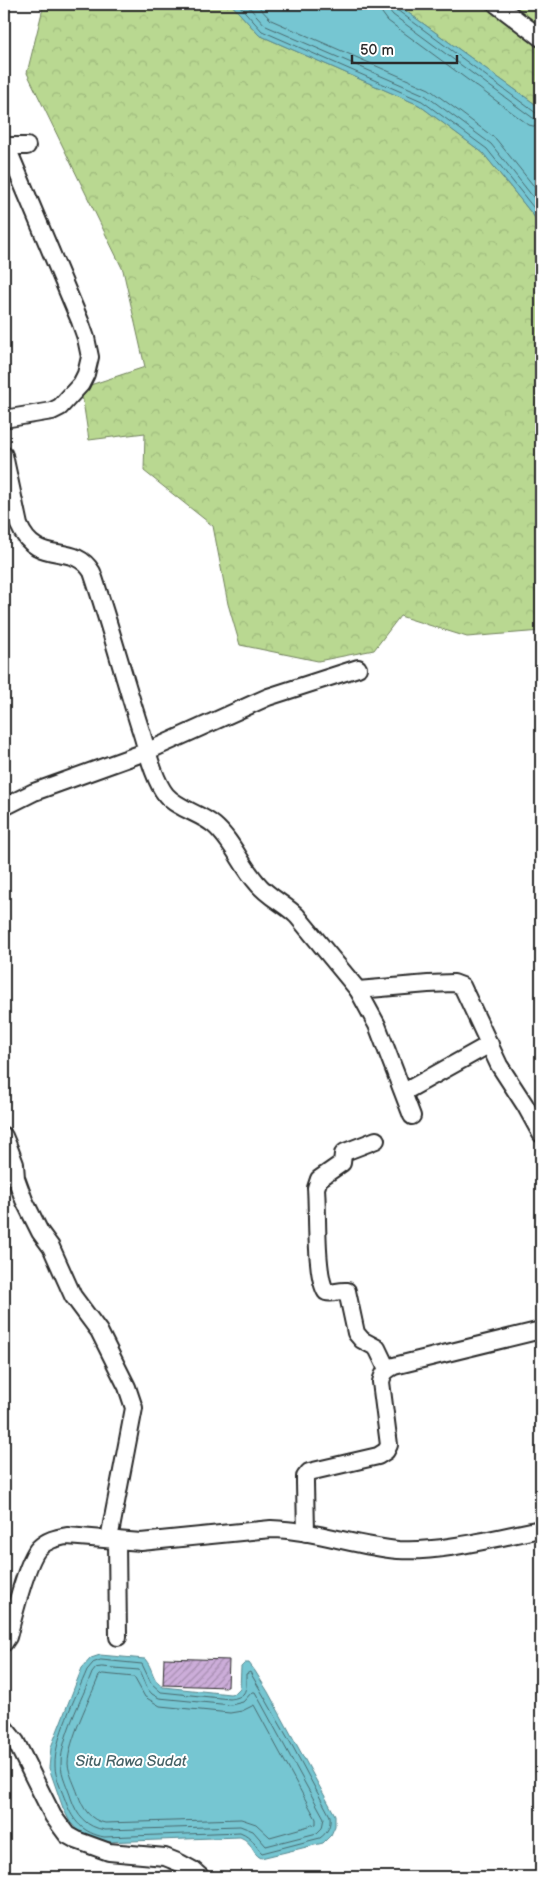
<svg xmlns="http://www.w3.org/2000/svg" width="545" height="1881" viewBox="0 0 545 1881" font-family="'Balsamiq Sans',sans-serif">
  <style>
    .forest { fill: url(#forest-crowns); stroke: #72825e }
    .water { fill: #76c6d2; stroke: #58888f }
    .lines { fill: none; stroke-linecap: round; stroke-linejoin: round }
    .shore { stroke: #49696e; stroke-width: 1 }
    .building { fill: url(#building-hatch); stroke: #2b2b2b }
    .street-casing { stroke: #2b2b2b; stroke-width: 20 }
    .street { stroke: #fff; stroke-width: 16 }
    .labels { text-anchor: middle; dominant-baseline: central; stroke-width: 4; stroke-linejoin: round; paint-order: stroke }
    .water-label { font-size: 15px; font-style: italic; fill: #456165; stroke: #fff }
  </style>
  <defs>
    <pattern id="forest-crowns" width="20" height="18" patternUnits="userSpaceOnUse" patternTransform="scale(1.25)"><rect width="20" height="18" fill="#b9d891"/><path d="M2 6a3 3 0 1 1 6 0M12 15a3 3 0 1 1 6 0" fill="none" stroke="#9fba7d"/></pattern>
    <pattern id="building-hatch" width="6" height="6" patternUnits="userSpaceOnUse" patternTransform="scale(1.25)"><rect width="6" height="6" fill="#ccadd9"/><path d="M-1 1l2-2M0 6l6-6M5 7l2-2" fill="none" stroke="#a68db0"/></pattern>
  </defs>
  <rect width="100%" height="100%" fill="#fff"/>
  <filter id="ink" filterUnits="userSpaceOnUse"><feTurbulence type="fractalNoise" baseFrequency=".02" numOctaves="2"/><feDisplacementMap in="SourceGraphic" scale="10" xChannelSelector="R" yChannelSelector="G"/><feConvolveMatrix kernelMatrix="1 2 1 2 8 2 1 2 1" color-interpolation-filters="sRGB"/></filter>
  <g filter="url(#ink)">
    <!-- forest -->
    <g class="forest">
      <path d="M44,4H231L259,35L419,105L483,153L541,225V631L467,637L400,616L374,650L318,661L240,645L228,604L213,526L144,471L145,433L89,440L81,388L145,367L123,270L27,73Z"/>
      <path d="M396,4H541V111L535,104Z"/>
    </g>
    <!-- water -->
    <g class="water">
      <path d="M231,4H396L535,104L541,111V225L483,153L419,105L259,35Z"/>
      <path d="M100,1655L145,1659C153,1668 152,1681 163,1687L230,1694L236,1693L240,1689L241,1667L245,1663H249L255,1671L268,1692L335,1815V1826L331,1835L323,1843L261,1858C251,1853 253,1842 240,1837L104,1842L88,1839L78,1831L70,1822L63,1808L49,1768L51,1747L82,1668L91,1658Z"/>
    </g>
    <g class="lines">
      <!-- shore -->
      <g class="shore">
        <path d="M238,4L262,31L422,101L487,149L541,217"/>
        <path d="M246,4L266,26L425,95L491,144L541,207"/>
        <path d="M256,4L271,20L429,89L496,139L541,195"/>
        <path d="M380,4L382,13L388,21L529,125L541,128"/>
        <path d="M388,4L389,10L393,15L533,118L541,120"/>
        <path d="M394,4L397,10L536,113L541,114"/>
        <path d="M101,1660L142,1664L151,1683L161,1692L230,1699C248,1697 246,1689 246,1674L250,1672L293,1747L330,1816C331,1826 328,1832 320,1838L262,1853C254,1845 253,1837 240,1832L104,1837C84,1833 73,1822 66,1802C62,1791 55,1777 55,1766C54,1738 76,1697 87,1670L93,1663Z"/>
        <path d="M102,1667L139,1670L146,1687L152,1694L159,1698L231,1705L243,1702L252,1692H255L324,1818L322,1828L317,1833L266,1846L253,1831L240,1826L105,1830C86,1827 77,1816 71,1798C68,1788 61,1775 61,1764C61,1737 82,1699 92,1673L96,1668Z"/>
        <path d="M103,1674L134,1677L145,1697L160,1706L230,1713L242,1711L254,1705L316,1819V1824L270,1837L256,1824L241,1819L105,1823C90,1820 83,1809 78,1794C75,1785 69,1774 68,1764C68,1741 90,1699 99,1676Z"/>
      </g>
    </g>
    <!-- building -->
    <path class="building" d="M164,1658L229,1660L228,1687L163,1685Z"/>
    <g class="lines">
      <!-- street casing -->
      <g class="street-casing">
        <g id="street">
          <path d="M496,4L541,38"/>
          <path d="M4,146H27"/>
          <path d="M4,419L52,411L60,407L81,384L86,374L90,357L86,338L80,321L6,145"/>
          <path d="M4,455L19,525C37,568 73,540 92,572C110,625 124,678 141,731C147,750 154,780 166,795C178,809 200,813 214,825C232,840 241,865 257,883C268,897 285,904 297,916L358,990L428,984L454,983L462,986L499,1065L525,1105L541,1134"/>
          <path d="M4,807L34,792L148,751L268,697L358,668"/>
          <path d="M358,990L377,1025L412,1116"/>
          <path d="M404,1092L490,1044"/>
          <path d="M4,1136L9,1148L15,1164L16,1178L24,1200L40,1232L51,1247L73,1296L99,1331L127,1387L134,1408L109,1539"/>
          <path d="M376,1140L345,1152L343,1154L342,1163L319,1179L316,1188C318,1211 315,1275 326,1292C333,1294 339,1290 347,1291L356,1333L362,1340L377,1348L387,1369"/>
          <path d="M306,1533L305,1483V1477L309,1472L378,1456L386,1451L389,1445L381,1382C383,1373 386,1370 394,1366L541,1330"/>
          <path d="M117,1540L118,1637"/>
          <path d="M4,1643L8,1637C13,1618 27,1560 39,1548C47,1540 56,1538 67,1536L141,1542L271,1529C314,1530 355,1546 398,1550C441,1553 499,1537 541,1529"/>
          <path d="M4,1727L16,1742L53,1816L67,1835L76,1840L109,1852L165,1857L180,1863L193,1870L201,1877"/>
        </g>
      </g>
      <!-- street -->
      <use href="#street" class="street"/>
    </g>
  </g>
  <g class="labels">
    <!-- water labels -->
    <g class="water-label">
      <text x="131" y="1761">Situ Rawa Sudat</text>
    </g>
  </g>
  <!-- margin -->
  <rect width="545" height="1881" fill="none" stroke="#fff" stroke-width="20"/>
  <rect x="10" y="10" width="525" height="1861" fill="none" stroke="#2b2b2b" stroke-width="2" filter="url(#ink)"/>
  <!-- scale -->
  <path d="M352 55v8h105v-8" fill="none" stroke="#2b2b2b" stroke-width="2.5"/>
  <text x="360" y="55" font-size="15" fill="#2b2b2b" stroke="#ffffff" stroke-width="4" paint-order="stroke">50 m</text>
</svg>
